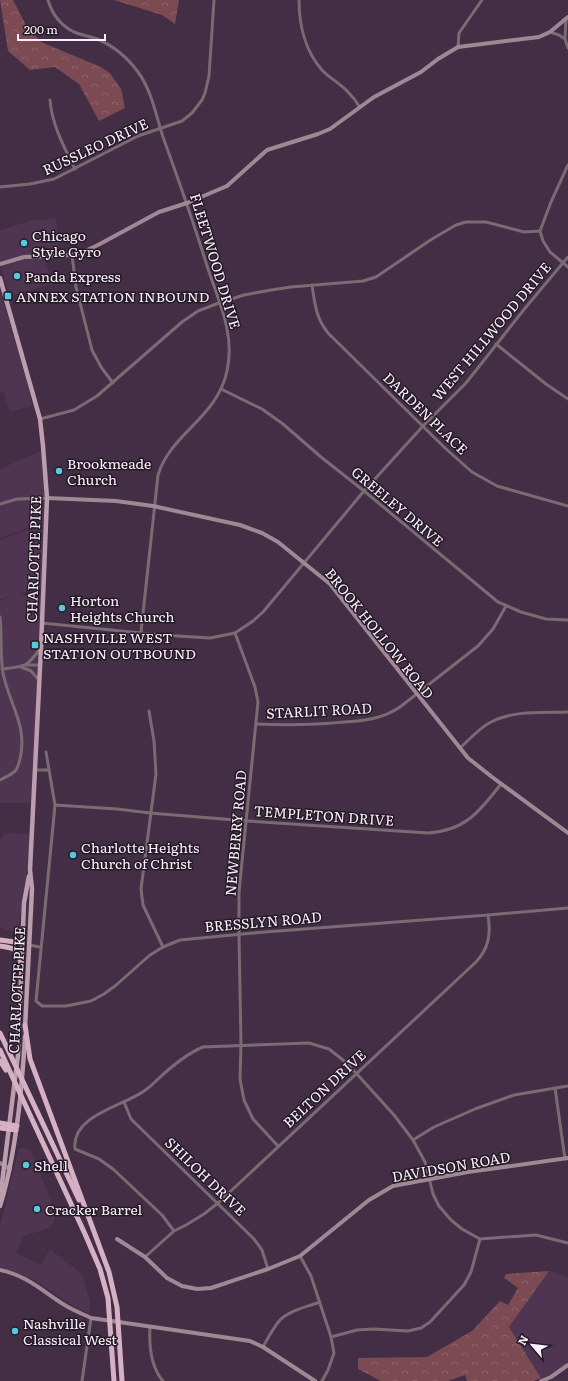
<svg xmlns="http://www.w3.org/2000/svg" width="568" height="1381" viewBox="0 0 568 1381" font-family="Literata,serif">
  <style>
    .built { fill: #4f3552 }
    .forest { fill: url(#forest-crowns) }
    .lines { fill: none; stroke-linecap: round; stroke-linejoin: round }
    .street { stroke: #7a6b72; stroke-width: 3 }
    .secondary { stroke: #9f8894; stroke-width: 4 }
    .primary { stroke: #bc9ead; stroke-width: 4.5 }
    .highway { stroke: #d6b1c4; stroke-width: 5 }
    .poi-dot { fill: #56c9e0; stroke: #241a25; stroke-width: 1.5 }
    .labels { text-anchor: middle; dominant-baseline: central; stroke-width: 3; stroke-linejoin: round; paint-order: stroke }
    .street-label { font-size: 14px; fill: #fdf0fe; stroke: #241a25 }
    .poi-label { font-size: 14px; fill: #fdf0fe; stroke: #241a25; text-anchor: start }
  </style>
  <defs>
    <pattern id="forest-crowns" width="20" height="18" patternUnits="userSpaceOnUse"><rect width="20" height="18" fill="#7c4a53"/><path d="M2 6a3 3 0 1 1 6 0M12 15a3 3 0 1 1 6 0" fill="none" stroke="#90646d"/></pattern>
  </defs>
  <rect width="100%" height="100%" fill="#432e45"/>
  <!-- built -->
  <g class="built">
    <path d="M56,218L59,248L43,251L52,284L10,296L0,263V230L30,221Z"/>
    <path d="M0,295H1L26,378L32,406L10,412L3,391L0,392Z"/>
    <path d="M41,451L44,486V522L0,538V469Z"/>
    <path d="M44,523L41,588L17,594L41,596L32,803H0V601L13,596L0,599V540Z"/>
    <path d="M5,833L30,834L28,866L18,932L0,928V841Z"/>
    <path d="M19,1148L30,1149L54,1208V1222L49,1228L24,1236L16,1253L41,1265L50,1249L82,1274L90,1301L89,1314L72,1305L35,1280L0,1267V1226Z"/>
    <path d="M549,1271L568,1277V1361L560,1370L541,1378L509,1327Z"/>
  </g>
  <!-- forest -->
  <g class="forest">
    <path d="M0,0H13L26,25L41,42L101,67L110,73L121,89L125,108L99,121L79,84L55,67L30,70L8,51Z"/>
    <path d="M114,0H179L175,24L162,15Z"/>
    <path d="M549,1271L509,1327L541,1378L533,1381H467L465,1375L448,1381H381L358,1369V1358L427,1357L472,1331L500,1301L508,1305L518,1288L504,1278L506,1274Z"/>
  </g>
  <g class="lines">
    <!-- street -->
    <g class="street">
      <path d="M48,0C52,14 60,25 74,32C81,35 89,36 97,39C114,46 127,57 138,72C152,91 156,116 163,137C179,181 194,224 208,269C214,287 224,311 227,329C230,343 230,357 227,371C217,418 171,433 158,475L141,632"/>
      <path d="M299,0C299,24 305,51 322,70C329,78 340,83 348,92C352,96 356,101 359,106"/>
      <path d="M566,20L565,39L568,48"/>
      <path d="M550,32L559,35L565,39"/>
      <path d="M458,47L459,33L482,0"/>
      <path d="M50,100C52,125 64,147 75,169"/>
      <path d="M568,165L551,202L540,231L543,241L550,252L568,267"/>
      <path d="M0,187L30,184L54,179L138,136L182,121L192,113L202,100L205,93L209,76L214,0"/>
      <path d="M72,255L76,287L92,350L101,367L113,383"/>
      <path d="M312,285C315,305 316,318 328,333L445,448L472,472L497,486L568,506"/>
      <path d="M496,344L546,384L568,399"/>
      <path d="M221,389L262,409L283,424L321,457L364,491L498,602L521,612L546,619L568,620"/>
      <path d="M40,419L74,410L97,396L182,322L198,311L219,303L244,295L271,290L291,287L363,281L376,277L432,239L456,225L466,222H486L524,232L540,231"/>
      <path d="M0,504L17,499L47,498"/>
      <path d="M0,617C2,636 0,655 3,673C9,704 28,725 20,759C19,763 18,767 16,770C12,775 5,777 0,780"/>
      <path d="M42,623L161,635L210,638L235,633L253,621L263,612L364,491L423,426L466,383L526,307L568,257"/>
      <path d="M235,633L255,687L258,702L239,892V935L241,1044L240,1079L244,1100L253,1119L278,1146"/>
      <path d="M26,665H40"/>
      <path d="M21,667L31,671L39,680"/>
      <path d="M2,669C25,666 26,668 40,649"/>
      <path d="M149,711L154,741L156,774L141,889L143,905L163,947"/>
      <path d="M256,724C282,725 307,725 333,723C357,721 380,721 400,707L478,646L493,629L506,606"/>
      <path d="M460,748C469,740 479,728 491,722C514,710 543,713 568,712"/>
      <path d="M46,752L55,805L36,1001L42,1006H66L91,1001L104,994L115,986L150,955L163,947L180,940L265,932L488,915L568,908"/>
      <path d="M35,770H49"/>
      <path d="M55,805L117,809L150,813L247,821L428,833C465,831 480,811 501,784"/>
      <path d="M29,945L40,947"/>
      <path d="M555,1088L565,1159"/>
      <path d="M124,1102L131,1119L254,1239L262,1250L268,1269"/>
      <path d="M413,1140L434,1127L475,1109L514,1095L568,1086"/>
      <path d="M174,1231L162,1215L113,1169L99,1159L75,1149C71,1115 124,1106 144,1091C149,1088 154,1083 158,1079C172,1066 186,1054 203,1047L309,1043L329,1049L343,1060L356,1073L394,1115L413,1140L425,1162L433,1194L439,1206L451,1220L462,1229L480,1239L536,1235L568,1243"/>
      <path d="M300,1256L311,1276L331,1337L334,1353L328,1370L322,1381"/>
      <path d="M145,1257L174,1231L186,1225L204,1214L218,1203L476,962C489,948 491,934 488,915"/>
      <path d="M150,1327C149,1345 150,1366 163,1381"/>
      <path d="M331,1337L357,1330L373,1329L408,1331L421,1328L430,1322L464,1285L471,1272L480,1239"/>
      <path d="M263,1347C268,1338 273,1328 280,1320C290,1310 307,1307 320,1302"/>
      <path d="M82,1381L91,1318"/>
    </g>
    <!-- secondary -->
    <g class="secondary">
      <path d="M0,264L24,257L72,255L83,252L98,245L159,212L187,203L227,186L267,150L318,134L330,129L374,97L421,72L438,59L458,47L539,37L550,32L568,17"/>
      <path d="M47,498L116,501L153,506L240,525L262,533L278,542L330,584L468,758L492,777L568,833"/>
      <path d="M0,1163L10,1169"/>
      <path d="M117,1239L145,1257L167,1278L182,1286L197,1289L211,1288L268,1269L300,1256L369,1200L393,1186L468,1172L568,1158"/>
      <path d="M0,1270C29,1276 44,1293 68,1307C75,1311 83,1314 91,1318L250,1341L263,1347L315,1381"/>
      <path d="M541,1381L551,1377L568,1365"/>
    </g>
    <!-- primary -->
    <g class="primary">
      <path d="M0,278L40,419L43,446L47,498L41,648L30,870L32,889L25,1028"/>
      <path d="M0,1199L18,1055L24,903L29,876"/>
      <path d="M0,1206C11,1171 16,1136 20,1100C22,1078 24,1057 25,1036"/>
    </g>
    <!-- highway -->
    <g class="highway">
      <path d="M0,940L22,943"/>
      <path d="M0,946C14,948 18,948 21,963"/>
      <path d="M25,1025L30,1059L109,1272L117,1307L122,1381"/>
      <path d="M0,1033L79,1200"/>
      <path d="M0,1050L85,1234L100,1269L108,1298L114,1381"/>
      <path d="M0,1061L6,1070"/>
      <path d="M0,1123L17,1126"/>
      <path d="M0,1128L16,1130"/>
    </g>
  </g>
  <!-- markers -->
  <g class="poi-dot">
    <circle cx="24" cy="243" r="4"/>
    <circle cx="17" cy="276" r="4"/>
    <rect x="4" y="292" width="8" height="8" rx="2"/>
    <circle cx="59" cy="471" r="4"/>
    <circle cx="62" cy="608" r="4"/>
    <rect x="31" y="641" width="8" height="8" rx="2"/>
    <circle cx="73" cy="855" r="4"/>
    <circle cx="26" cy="1165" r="4"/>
    <circle cx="37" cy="1209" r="4"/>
    <circle cx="15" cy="1331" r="4"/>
  </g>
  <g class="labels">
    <!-- street labels -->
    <g class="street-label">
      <text transform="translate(95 146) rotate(-25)">RUSSLEO DRIVE</text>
      <text transform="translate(216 261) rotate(73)">FLEETWOOD DRIVE</text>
      <text transform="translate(491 331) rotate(-50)">WEST HILLWOOD DRIVE</text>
      <text transform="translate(426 413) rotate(44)">DARDEN PLACE</text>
      <text transform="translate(398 506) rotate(40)">GREELEY DRIVE</text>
      <text transform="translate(33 559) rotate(-88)">CHARLOTTE PIKE</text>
      <text transform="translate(380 633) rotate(51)">BROOK HOLLOW ROAD</text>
      <text transform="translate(319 710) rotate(-3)">STARLIT ROAD</text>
      <text transform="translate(324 815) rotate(4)">TEMPLETON DRIVE</text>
      <text transform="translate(235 833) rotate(-85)">NEWBERRY ROAD</text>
      <text transform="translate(263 921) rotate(-5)">BRESSLYN ROAD</text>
      <text transform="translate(16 990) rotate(-87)">CHARLOTTE PIKE</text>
      <text transform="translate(324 1088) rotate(-43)">BELTON DRIVE</text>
      <text transform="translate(451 1166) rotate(-10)">DAVIDSON ROAD</text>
      <text transform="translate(206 1176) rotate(44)">SHILOH DRIVE</text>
    </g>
    <!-- poi labels -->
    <g class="poi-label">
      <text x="32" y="235">Chicago<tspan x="32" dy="16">Style Gyro</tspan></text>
      <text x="25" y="276">Panda Express</text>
      <text x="16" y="296">ANNEX STATION INBOUND</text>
      <text x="67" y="463">Brookmeade<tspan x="67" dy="16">Church</tspan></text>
      <text x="70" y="600">Horton<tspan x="70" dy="16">Heights Church</tspan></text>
      <text x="43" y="637">NASHVILLE WEST<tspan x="43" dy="16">STATION OUTBOUND</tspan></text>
      <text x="81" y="847">Charlotte Heights<tspan x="81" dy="16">Church of Christ</tspan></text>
      <text x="34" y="1165">Shell</text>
      <text x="45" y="1209">Cracker Barrel</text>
      <text x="23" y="1323">Nashville<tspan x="23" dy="16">Classical West</tspan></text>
    </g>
  </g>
  <!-- north arrow -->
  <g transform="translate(532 1345) rotate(298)" stroke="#241a25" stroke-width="3" paint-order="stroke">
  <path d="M0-3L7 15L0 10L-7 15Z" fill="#fdf0fe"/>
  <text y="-6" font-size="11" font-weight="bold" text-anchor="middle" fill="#fdf0fe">N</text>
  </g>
  <!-- scale -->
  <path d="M18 34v6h87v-6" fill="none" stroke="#fdf0fe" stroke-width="2"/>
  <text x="24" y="34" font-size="12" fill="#fdf0fe" stroke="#241a25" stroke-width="3" paint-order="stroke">200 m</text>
</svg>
